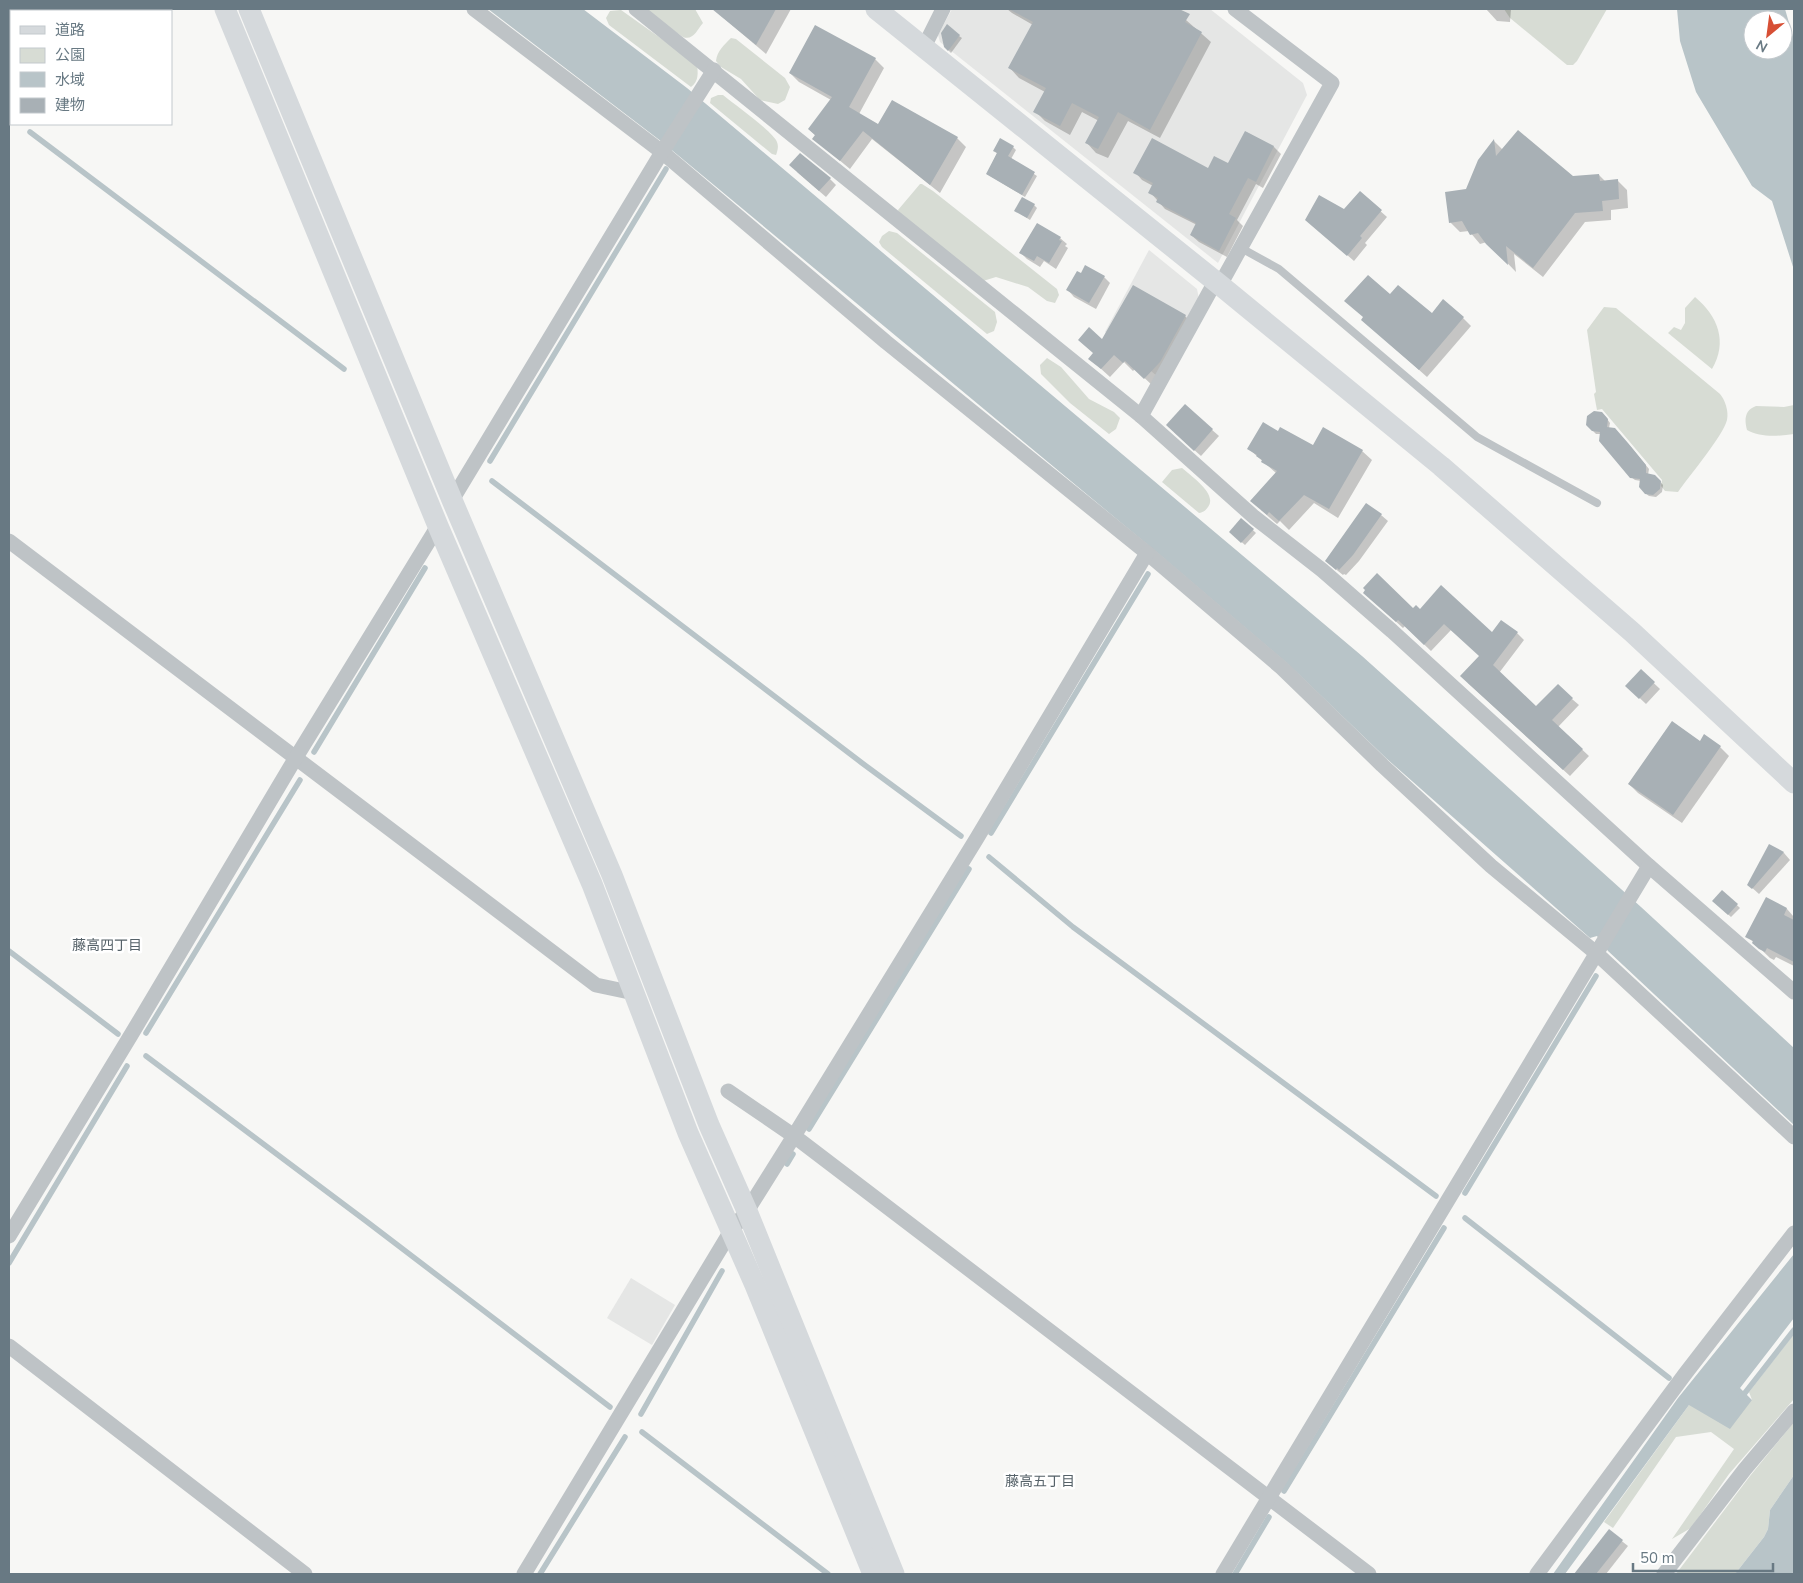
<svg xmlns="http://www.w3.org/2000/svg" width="1803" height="1583" viewBox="0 0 1803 1583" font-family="'Nunito Sans','Noto Sans JP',sans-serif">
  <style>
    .built { fill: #e5e6e5 }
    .green { fill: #d7dcd4 }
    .water { fill: #b8c4c8; fill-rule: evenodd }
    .shadow { fill: #0003 }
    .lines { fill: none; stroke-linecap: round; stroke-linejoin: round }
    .stream { stroke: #b8c4c8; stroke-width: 5.5 }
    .building { fill: #a8b0b5 }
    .lane { stroke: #bec3c6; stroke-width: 8 }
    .street { stroke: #bec3c6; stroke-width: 15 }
    .secondary { stroke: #d5d9dc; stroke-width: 21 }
    .labels { text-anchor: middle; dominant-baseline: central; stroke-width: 5; stroke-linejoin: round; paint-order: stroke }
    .neighbourhood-label { font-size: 14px; fill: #566269; stroke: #fff }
  </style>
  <rect width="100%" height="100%" fill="#f7f7f5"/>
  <!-- built -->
  <g class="built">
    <path d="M952,9H1210L1303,83L1307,95L1218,263L940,42L938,35Z"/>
    <path d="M1149,250L1197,289L1199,299L1157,376L1105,332Z"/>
    <path d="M631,1278L675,1305L652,1345L607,1318Z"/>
  </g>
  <!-- green -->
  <g class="green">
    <path d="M643,9H695L703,23C697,30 693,41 683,37Z"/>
    <path d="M1504,9H1607L1577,61L1573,65H1567L1510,18Z"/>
    <path d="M621,10L697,64C698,73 699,81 691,87L609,25L606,18L610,11Z"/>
    <path d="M731,38L736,39L785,78L790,87L785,100L778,104L760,100L741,79L721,67L716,61C717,51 724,45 731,38Z"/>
    <path d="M718,95H723C735,105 768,128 776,140C779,145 778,150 776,155L772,154L710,103L711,98Z"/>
    <path d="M920,184H922L933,191L1057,289L1059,295L1055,303L1047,301L1028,287L996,277L983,281L899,213L898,210Z"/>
    <path d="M889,231L897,233L995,312L997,322L994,331L987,334L882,247L879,242L882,236Z"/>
    <path d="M1695,297C1718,316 1728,342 1712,369L1668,333L1674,327L1681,330L1685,323V308Z"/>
    <path d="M1604,307L1616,308L1720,394C1725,400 1729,411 1727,420C1723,436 1689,476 1678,492L1665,491L1661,486L1662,480L1602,409L1597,410L1594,394L1596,392L1587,330Z"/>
    <path d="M1047,358L1061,367L1089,399L1114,412L1120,418L1116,429L1109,434L1070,403L1041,374L1040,365Z"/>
    <path d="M1794,405V434C1779,436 1761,438 1747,430C1744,419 1745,410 1756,406L1784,407Z"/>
    <path d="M1182,468C1191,476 1218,494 1208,507C1205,511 1204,512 1199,513L1162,482L1172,470Z"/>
    <path d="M1794,1334V1399L1729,1474L1691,1528L1672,1539L1734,1449L1711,1432L1676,1437L1613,1528L1604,1522L1689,1405L1752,1400L1749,1392Z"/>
    <path d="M1794,1422V1475L1770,1510L1768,1529L1764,1537L1735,1574H1676L1750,1476Z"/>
  </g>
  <!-- water -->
  <g class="water">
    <path d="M488,9H583L687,88L1362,656L1641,907L1794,1048V1125L1608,951L1597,936L1590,938L1387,759L1288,664L1160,555L662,142Z"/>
    <path d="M1677,9H1785L1794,40V270L1772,201L1752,186L1696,92L1680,41ZM1753,20H1783V50H1753Z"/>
    <path d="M1794,1254V1318L1740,1388L1752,1400L1730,1429L1689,1405L1565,1574H1553L1678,1398Z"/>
    <path d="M1794,1475V1574H1735L1764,1537L1768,1529L1770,1510Z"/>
  </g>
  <!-- shadow -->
  <g class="shadow">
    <path d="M713,9H791L766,54Z"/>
    <path d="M1007,9H1123L1146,21L1152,9H1164L1186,20L1211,42L1160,138L1128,121L1108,158L1096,153L1087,143L1099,121L1082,112L1070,135L1045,121L1035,111L1045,92L1019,78L1010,68L1033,25L1012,13Z"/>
    <path d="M1486,9H1511L1510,22L1497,21Z"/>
    <path d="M959,36L962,38L951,53L945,47Z"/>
    <path d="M875,59L884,68L859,114L879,125L957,138L966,147L940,193L872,139L850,169L814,139L816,136L809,129L831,100L799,82L790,73Z"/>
    <path d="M1246,132L1274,147L1281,154L1263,188L1256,184L1237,220L1243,226L1227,257L1199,242L1191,235L1197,225L1165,209L1150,192L1153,186L1142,180L1135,172L1208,170L1228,164Z"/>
    <path d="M1494,141L1503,150L1573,177L1599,175L1605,181L1617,180L1627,190L1628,208L1611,210V220L1585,222L1543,277L1514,254L1516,272L1487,242L1480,244L1469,231L1460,232L1450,222Z"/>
    <path d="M1013,147L1016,150L1011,159L1037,176L1025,197L987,174L997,153L994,150Z"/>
    <path d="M797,172L830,179L836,185L826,197Z"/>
    <path d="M1360,193L1387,217L1365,243L1367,245L1354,261L1313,225L1344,211Z"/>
    <path d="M1034,205L1037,208L1030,220L1016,211Z"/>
    <path d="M1060,238L1067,244L1065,246L1068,248L1056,269L1044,261L1040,267L1027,259L1021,253Z"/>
    <path d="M1104,277L1110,283L1096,309L1074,297L1068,290Z"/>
    <path d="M1432,314L1463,318L1471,326L1427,377L1371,327Z"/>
    <path d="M1185,316L1194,325L1154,387L1135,369L1133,371L1124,362L1110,377L1099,367L1103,341Z"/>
    <path d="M1185,406L1219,436L1201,456L1174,432Z"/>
    <path d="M1605,416L1610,423L1609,428L1631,447L1649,469L1648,475L1658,479L1663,485L1662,492L1656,497L1649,496L1645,493L1641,481L1635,480L1631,477L1601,434H1596L1592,430Z"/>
    <path d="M1324,429L1362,451L1372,460L1338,518L1314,503L1289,530L1280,521L1277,524L1261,510L1276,473L1249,449L1279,432L1313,446Z"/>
    <path d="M1381,515L1388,521L1359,561L1346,575L1344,574L1343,575L1333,567Z"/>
    <path d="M1241,519L1256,533L1245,545L1230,532Z"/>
    <path d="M1371,599L1420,611L1492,633H1517L1524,640L1499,673L1536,708L1572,699L1579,705L1558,727L1589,756L1570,776L1468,683L1481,656L1451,630L1431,651L1405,626L1403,628Z"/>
    <path d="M1641,671L1660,689L1646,704L1627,686Z"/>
    <path d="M1720,747L1729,756L1682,823L1638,793L1629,784Z"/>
    <path d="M1770,846L1784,853L1790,860L1759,894L1749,885Z"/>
    <path d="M1722,891L1740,908L1731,917L1713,901Z"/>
    <path d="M1767,899L1787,909L1794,917V966L1776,957L1774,960L1770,958L1747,936Z"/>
    <path d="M1609,1531L1628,1546L1606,1574H1575Z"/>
  </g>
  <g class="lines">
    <!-- stream -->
    <g class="stream">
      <path d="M30,132L344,369"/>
      <path d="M490,461L666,169"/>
      <path d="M492,481L862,763L961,836"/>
      <path d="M314,752L425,568"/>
      <path d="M991,833L1148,574"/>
      <path d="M989,857L1073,927L1436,1196"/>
      <path d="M9,951L118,1034"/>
      <path d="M146,1033L300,780"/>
      <path d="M146,1056L366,1221L610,1407"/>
      <path d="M809,1129L969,869"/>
      <path d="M787,1164L793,1154"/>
      <path d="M1465,1193L1596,976"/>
      <path d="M1465,1218L1669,1378"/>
      <path d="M9,1263L127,1066"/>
      <path d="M1741,1398L1794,1330"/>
      <path d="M641,1414L722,1271"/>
      <path d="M642,1432L828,1574"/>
      <path d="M1284,1491L1444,1228"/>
      <path d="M540,1574L625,1437"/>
      <path d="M1235,1574L1269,1517"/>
    </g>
  </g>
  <!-- building -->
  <g class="building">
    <path d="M712,9H776L756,45Z"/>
    <path d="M1009,9H1179L1190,14L1185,22L1202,32L1150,130L1118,112L1098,149L1085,143L1099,117L1072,103L1060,126L1033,112L1046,88L1008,68L1033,22Z"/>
    <path d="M947,24L960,35L948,51L944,47L941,33Z"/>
    <path d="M815,25L876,58L849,107L878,124L892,100L958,137L930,185L863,131L840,161L812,139L815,135L808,129L832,97L789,73Z"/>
    <path d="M1518,130L1573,176L1599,174L1600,181L1618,179L1619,199L1602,201L1603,211L1575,213L1533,268L1506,246L1508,265L1486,244L1478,233L1470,235L1462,221L1449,223L1445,192L1466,189L1478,160L1494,139L1496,156Z"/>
    <path d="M1245,131L1274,146L1256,182L1248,178L1229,214L1236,218L1219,251L1190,235L1196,223L1156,202L1158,198L1148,193L1153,183L1133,173L1152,138L1208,168L1214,156L1228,163Z"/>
    <path d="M1000,138L1014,146L1008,156L1035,172L1022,195L986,174L997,153L993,151Z"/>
    <path d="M800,153L831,178L819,191L789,165Z"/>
    <path d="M1360,191L1382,210L1360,236L1362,238L1347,256L1305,220L1319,195L1344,209Z"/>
    <path d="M1022,197L1035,204L1027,218L1014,211Z"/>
    <path d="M1037,223L1061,237L1059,240L1062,241L1049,263L1037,256L1034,261L1019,253Z"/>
    <path d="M1085,265L1105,276L1089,303L1066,290L1077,271L1081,273Z"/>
    <path d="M1368,275L1390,294L1398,285L1432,313L1443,299L1464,317L1419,370L1361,320L1363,317L1344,301Z"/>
    <path d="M1133,285L1186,315L1160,362L1144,379L1125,361L1123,363L1114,355L1101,369L1088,359L1093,353L1078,340L1089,327L1102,339Z"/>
    <path d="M1185,404L1213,429L1194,451L1166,425Z"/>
    <path d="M1594,411L1602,412L1608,419L1607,427L1615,428L1628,443L1646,465V473L1655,475L1661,481L1660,489L1653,495L1645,494L1639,487L1640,479L1630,478L1599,441L1600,432L1592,431L1586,425L1587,416Z"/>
    <path d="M1263,422L1278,431L1280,427L1313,445L1323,427L1363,450L1329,509L1304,495L1279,521L1269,512L1267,515L1250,501L1277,471L1261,462L1262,460L1256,456L1257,455L1247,449Z"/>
    <path d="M1366,503L1382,514L1353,555L1339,570L1337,568L1336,570L1325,561Z"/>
    <path d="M1241,518L1254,529L1241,543L1229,532Z"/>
    <path d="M1377,573L1413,608L1416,605L1420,609L1441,585L1492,632L1501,620L1518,632L1493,665L1536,706L1558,684L1573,698L1552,720L1583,749L1563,770L1460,676L1479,656L1444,624L1424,645L1398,620L1396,622L1363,593L1365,590L1363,588Z"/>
    <path d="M1641,669L1655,682L1639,699L1625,686Z"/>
    <path d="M1672,721L1700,741L1704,734L1721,746L1673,815L1628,784Z"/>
    <path d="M1769,844L1784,852L1752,889L1747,885Z"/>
    <path d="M1722,890L1738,904L1728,915L1712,901Z"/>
    <path d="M1766,897L1787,908L1784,915L1794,920V962L1767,948L1765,952L1759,949L1752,943L1753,941L1745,937Z"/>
    <path d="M1609,1529L1623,1540L1596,1574H1574Z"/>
  </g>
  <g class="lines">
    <!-- lane -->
    <path class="lane" d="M1241,248L1279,269L1477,437L1597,503"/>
    <!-- street -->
    <g class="street">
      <path d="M474,9L662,152L886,342L1147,553L1282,668L1382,765L1491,866L1596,953L1794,1137"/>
      <path d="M636,9L1141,416L1254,517L1322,570L1392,631L1649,866L1794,992"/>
      <path d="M924,47L943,9"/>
      <path d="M1220,285L1332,83L1235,9"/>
      <path d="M1141,416L1215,282"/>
      <path d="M452,500L662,152L714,70"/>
      <path d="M9,541L596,985L634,993"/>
      <path d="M728,1091L794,1136L1369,1574"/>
      <path d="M9,1236L131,1035L295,759L438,526"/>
      <path d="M9,1346L305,1574"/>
      <path d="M524,1574L731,1231L747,1211L794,1136L977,838L1147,553"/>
      <path d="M1223,1574L1649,866"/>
      <path d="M1537,1574L1685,1374L1794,1233"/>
      <path d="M1664,1574L1745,1469L1794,1411"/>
    </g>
    <!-- secondary -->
    <g class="secondary">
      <path d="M225,9L438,526L592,884L688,1133L755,1285L873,1574"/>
      <path d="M249,9L452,500L612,875L709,1125L747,1211L894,1574"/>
      <path d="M876,9L1220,285L1441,466L1632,632L1794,783"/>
      <path d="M61,11L63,9"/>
      <path d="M9,97L11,93"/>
    </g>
  </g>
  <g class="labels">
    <!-- neighbourhood labels -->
    <g class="neighbourhood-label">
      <text x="107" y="945">藤高四丁目</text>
      <text x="1040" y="1481">藤高五丁目</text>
    </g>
  </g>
  <!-- border -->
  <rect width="1803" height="1583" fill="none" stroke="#687983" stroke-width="20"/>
  <!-- legend -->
  <rect x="10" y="10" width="162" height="115" fill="#ffffff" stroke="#c3c9cd"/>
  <rect x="20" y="26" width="25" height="8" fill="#d5d9dc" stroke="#c3c9cd"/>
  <text x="55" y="35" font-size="15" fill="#687983">道路</text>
  <rect x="20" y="48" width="25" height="15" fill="#d7dcd4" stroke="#c3c9cd"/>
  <text x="55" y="60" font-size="15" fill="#687983">公園</text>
  <rect x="20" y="72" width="25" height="15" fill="#b8c4c8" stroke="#c3c9cd"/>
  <text x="55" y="85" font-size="15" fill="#687983">水域</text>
  <rect x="20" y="98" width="25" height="15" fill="#a8b0b5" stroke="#c3c9cd"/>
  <text x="55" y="110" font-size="15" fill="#687983">建物</text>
  <!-- north arrow -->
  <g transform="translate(1768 35) rotate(209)"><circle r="24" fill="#ffffff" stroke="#c3c9cd"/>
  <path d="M0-4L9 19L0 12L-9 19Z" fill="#d74f35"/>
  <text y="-8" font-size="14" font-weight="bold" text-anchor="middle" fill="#687983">N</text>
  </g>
  <!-- scale -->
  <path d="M1633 1563v8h140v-8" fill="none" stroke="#687983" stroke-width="2.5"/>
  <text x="1640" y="1563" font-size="15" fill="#687983" stroke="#ffffff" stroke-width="4" paint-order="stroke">50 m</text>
</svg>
